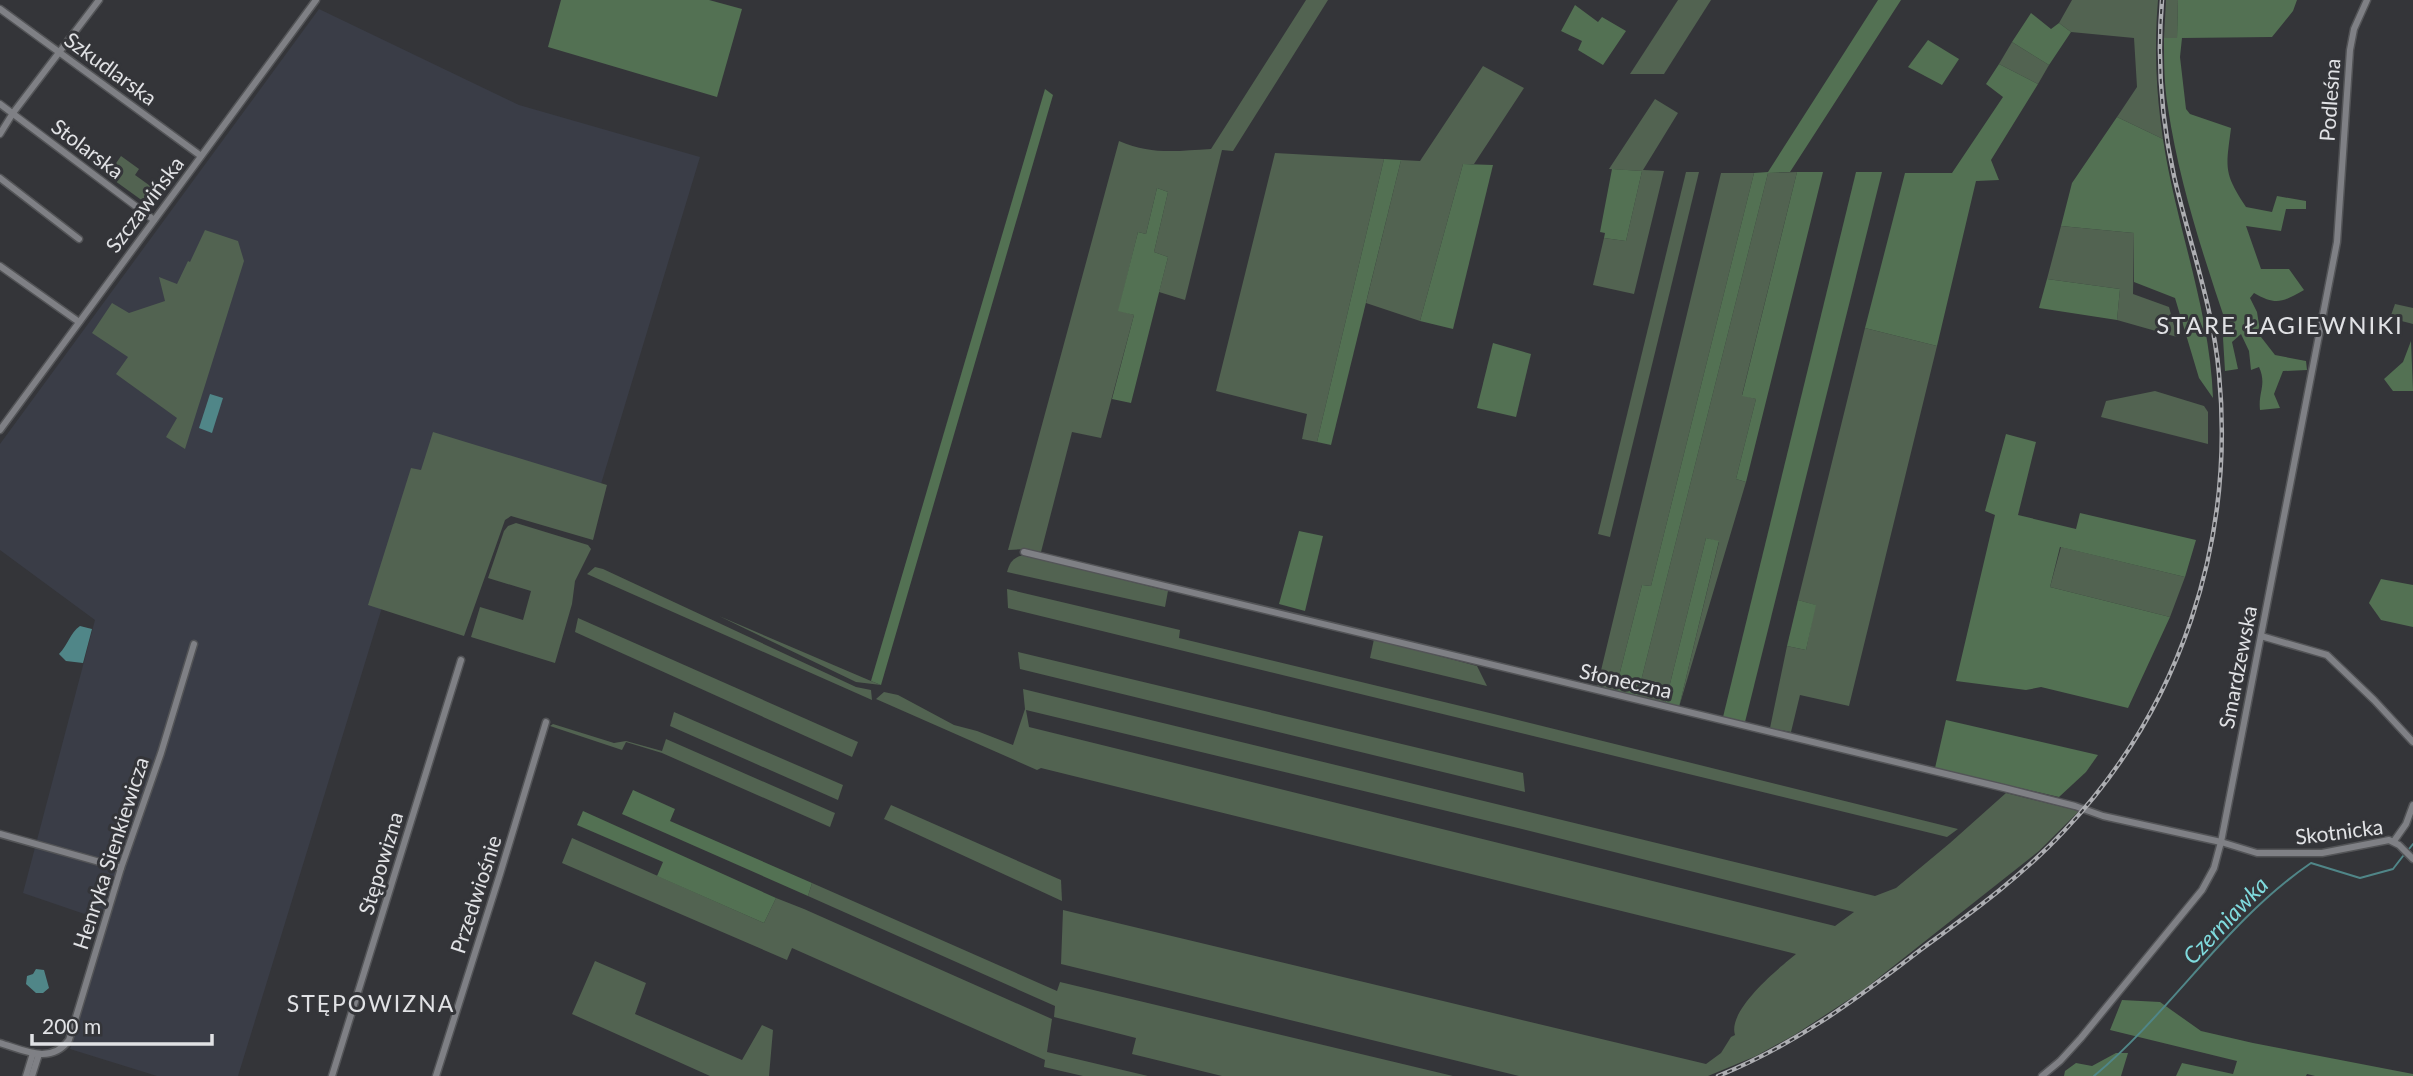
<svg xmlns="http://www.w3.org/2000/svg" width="2413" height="1076" viewBox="0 0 2413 1076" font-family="Lato,sans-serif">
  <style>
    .built { fill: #3a3d47 }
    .green { fill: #526351; fill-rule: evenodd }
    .forest { fill: #537153 }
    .water { fill: #508688 }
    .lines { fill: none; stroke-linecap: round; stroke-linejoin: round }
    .stream { stroke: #508688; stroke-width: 2 }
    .minor-casing { stroke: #535457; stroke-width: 9 }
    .minor { stroke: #7f8085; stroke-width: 6 }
    .rail-casing { stroke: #adaeb2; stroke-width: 4.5 }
    .rail { stroke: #343539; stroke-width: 2; stroke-dasharray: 5; stroke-linecap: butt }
    .labels { text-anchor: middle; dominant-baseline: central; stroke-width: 6; stroke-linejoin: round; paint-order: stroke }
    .street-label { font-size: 21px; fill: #e1e2e5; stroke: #343539 }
    .water-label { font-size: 23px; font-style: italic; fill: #7fdadd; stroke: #343539 }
    .neighbourhood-label { font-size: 23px; letter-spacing: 2px; fill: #e1e2e5; stroke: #343539 }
    .quarter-label { font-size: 24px; letter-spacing: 2px; fill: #e1e2e5; stroke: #343539 }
  </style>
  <rect width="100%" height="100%" fill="#343539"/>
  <!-- built -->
  <path class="built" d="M319,9L519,105L700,157L601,484L435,435L238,1076H157L70,1049L108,922L23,893L95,620L0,550V444Z"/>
  <!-- green -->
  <g class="green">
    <path d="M1306,0H1328L1233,151L1222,150L1185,300L1159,292L1168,257L1154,252L1168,192L1157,188L1146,234L1138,232L1119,310L1134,315L1101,438L1072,432L1041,552L1024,549L1008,550L1119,141C1152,155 1176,151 1211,149Z"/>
    <path d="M1678,0H1711L1664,74H1630Z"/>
    <path d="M2072,0H2158C2154,47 2156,92 2163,139L2117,117L2137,87L2134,38L2071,32L2059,23Z"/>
    <path d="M2166,0H2178L2177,38H2164Z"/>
    <path d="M2012,42L2049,65L2038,84L1999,64Z"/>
    <path d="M1483,66L1524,88L1474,164H1463L1420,321L1366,303L1401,160L1420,161Z"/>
    <path d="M1655,99L1678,113L1643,170L1664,171L1634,294L1593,285L1604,238L1626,241L1642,171L1609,169Z"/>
    <path d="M1275,153L1384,159L1317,442L1302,439L1307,414L1216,391Z"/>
    <path d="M121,156L139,169L135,175L160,193L153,203L147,204L111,178L110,172Z"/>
    <path d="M1686,172H1699L1610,537L1598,534Z"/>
    <path d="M1797,172L1742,395L1756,399L1736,479L1746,482L1679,707L1719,542L1706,538L1665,704L1637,697L1768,173Z"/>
    <path d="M1721,173H1754L1651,586L1642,585L1615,692L1597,687Z"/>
    <path d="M2061,226L2134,233L2133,294L2169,307L2177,337L2117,320L2120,289L2047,279Z"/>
    <path d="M205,230L238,241L244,261L185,449L166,437L177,418L116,374L128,357L92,333L112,303L129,313L165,301L159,277L177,284L188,261L190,262Z"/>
    <path d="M2395,304L2413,308V324L2390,318Z"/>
    <path d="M1865,328L1937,346L1849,706L1800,695L1791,732L1770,728L1787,646L1806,650L1815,605L1798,600Z"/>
    <path d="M2155,391L2204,406L2208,412V444L2101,417L2106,401Z"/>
    <path d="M433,432L607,485L593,540L511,516L505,520L464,636L368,605L411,468L421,470Z"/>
    <path d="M516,523L588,545L591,549L575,581L572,604L555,663L471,637L480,607L523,620L531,591L488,578L504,531L508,526Z"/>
    <path d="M2061,547L2185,577L2170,617L2050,587Z"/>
    <path d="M1023,555L1168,591L1165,607L1007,572C1010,562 1013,558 1023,555Z"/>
    <path d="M595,567L603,569L856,687L871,690L872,700L587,574Z"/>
    <path d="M1007,589L1180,630L1179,638L1498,715L1958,829L1947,837L1008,608Z"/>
    <path d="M719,616L871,681L881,685L856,682Z"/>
    <path d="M578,618L858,742L852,757L575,632Z"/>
    <path d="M1374,639L1477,666L1487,686L1370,658Z"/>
    <path d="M1018,652L1523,773L1525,792L1020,669Z"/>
    <path d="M1023,689L1875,896L1896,888L1950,843L2006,793L2079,811L2039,851L1862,991L1796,1034L1756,1056L1708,1076H1519L1061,964L1063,910L1706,1064L1721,1053L1731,1037L1735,1035C1727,1010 1779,968 1796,954L1041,768L1037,770L876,699L884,692L898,695L954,725L977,731L1013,745L1025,709ZM1026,710L1522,829L1854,912L1835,926L1029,727Z"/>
    <path d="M674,712L843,785L838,800L670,726Z"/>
    <path d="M553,724L614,743L626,741L662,751L666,739L835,813L830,827L662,753L626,742L622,750L550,726Z"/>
    <path d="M891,805L1061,880L1062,901L884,819Z"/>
    <path d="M572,838L764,923L776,898L804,909L1052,1019L1047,1052L1148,1076H1083L1044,1067L1045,1060L792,948L787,960L562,863Z"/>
    <path d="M812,883L1057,991L1060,982L1453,1076H1222L1132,1054L1136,1038L1054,1017L1055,1006L808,896Z"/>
    <path d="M595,961L646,983L635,1014L742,1060L762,1025L773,1030L769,1076H710L572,1014Z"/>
  </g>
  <!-- forest -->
  <g class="forest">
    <path d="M561,0H709L742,9L717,97L548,47Z"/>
    <path d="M1878,0H1901L1790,172L1768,173L1637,697L1615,692L1642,585L1651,586L1754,173L1768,172Z"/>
    <path d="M2178,0H2297L2293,11L2272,37L2182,38L2180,57L2186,109L2190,114L2231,128C2226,168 2223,172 2246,207L2272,212L2277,196L2306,201V209H2286L2281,231L2246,226L2261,269H2289L2304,290C2282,302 2277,306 2254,293L2250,298L2257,312L2261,337L2275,355L2306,361L2307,370L2283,371L2274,394L2280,408L2260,410C2258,392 2267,385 2259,367L2251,370L2249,351L2241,334L2232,342L2238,369L2225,371L2223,338L2227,326C2203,255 2179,182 2168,108C2164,85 2164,61 2164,38H2177Z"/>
    <path d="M1575,5L1598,22L1602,17L1626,31L1603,65L1578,50L1582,41L1561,31Z"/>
    <path d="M2031,13L2051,29L2059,23L2071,32L2049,65L2012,42Z"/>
    <path d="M1928,40L1959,59L1942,85L1908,67Z"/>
    <path d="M1999,64L2038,84L1991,160L1999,180L1976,181L1937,346L1865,328L1905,173H1952L2003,97L1986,84Z"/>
    <path d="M1045,89L1053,95L881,685L871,681Z"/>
    <path d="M2117,117L2163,139C2176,226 2210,310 2213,398L2199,378L2175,298L2134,282V233L2061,226L2072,183Z"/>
    <path d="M1384,159L1401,160L1331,445L1317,442Z"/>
    <path d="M1463,164L1493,165L1453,329L1420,321Z"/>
    <path d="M1612,169L1642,171L1626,241L1604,238L1605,233L1600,232Z"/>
    <path d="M1797,172H1823L1746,482L1736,479L1756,399L1742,396Z"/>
    <path d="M1856,172H1882L1745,722L1723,717Z"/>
    <path d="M1157,188L1168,192L1154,252L1168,257L1131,403L1112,399L1134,315L1118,311L1138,232L1146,234Z"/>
    <path d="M2047,279L2120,289L2117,320L2039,308Z"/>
    <path d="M2411,341L2413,391H2393L2384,379L2403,362Z"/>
    <path d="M1493,343L1531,354L1516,417L1477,408Z"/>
    <path d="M2006,434L2036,442L2018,515L2076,529L2080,513L2196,540L2185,577L2060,547L2050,587L2170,617L2128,708L2041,687L2026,690L1956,681L1995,515L1985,511Z"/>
    <path d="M1299,531L1323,536L1305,611L1279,604Z"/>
    <path d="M1706,538L1719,541L1679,707L1665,704Z"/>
    <path d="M2381,579L2413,585V627L2381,620L2369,603Z"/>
    <path d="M1798,600L1816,605L1806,650L1787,646Z"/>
    <path d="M1946,720L2098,755L2086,772L2059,797L1935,768Z"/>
    <path d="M633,790L675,809L670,821L812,883L808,896L622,814Z"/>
    <path d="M583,811L776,898L764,923L657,876L663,862L577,825Z"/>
    <path d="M2122,1000L2160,1002L2201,1031L2253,1043L2413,1074V1076H2315L2307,1074L2306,1076H2176L2182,1063L2233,1074L2237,1061L2110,1030Z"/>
    <path d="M2116,1053H2128L2121,1076H2064L2065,1071L2076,1063L2092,1066Z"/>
  </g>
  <!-- water -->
  <g class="water">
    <path d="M210,394L223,398L212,433L199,428Z"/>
    <path d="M80,626L92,629L83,663L66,661L59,654C68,645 70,633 80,626Z"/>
    <path d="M36,969L44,970L49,988L43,993H36L26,984L27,976L33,974Z"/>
  </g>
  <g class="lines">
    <!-- stream -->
    <g class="stream">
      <path d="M2409,849L2413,844"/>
      <path d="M2094,1076C2172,1011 2226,921 2311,863L2360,878L2393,869L2403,856"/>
    </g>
    <!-- minor casing -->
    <g class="minor-casing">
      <g id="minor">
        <path d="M0,9L201,156"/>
        <path d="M0,104L154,220"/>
        <path d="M0,134L13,113L99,0"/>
        <path d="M0,178L79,239"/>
        <path d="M0,266L79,322"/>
        <path d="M0,430L316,0"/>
        <path d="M1024,552L2004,788L2075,806L2103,816L2221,842L2257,853H2322L2389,840L2399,845L2413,859"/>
        <path d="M2261,636L2327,655L2374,700L2413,742"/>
        <path d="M0,834L121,868"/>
        <path d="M2394,841L2406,824L2413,805"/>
        <path d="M0,1043C23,1050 51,1065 69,1040L121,868L161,753L194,644"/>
        <path d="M26,1076L33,1053"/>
        <path d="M32,1076L39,1054"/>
        <path d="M332,1076L461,660"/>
        <path d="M436,1076L500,874L546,722"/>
        <path d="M2042,1076L2060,1061L2081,1038L2202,890L2214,868L2221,842L2337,242L2350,50L2354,29L2367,0"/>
      </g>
    </g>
    <!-- minor -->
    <use href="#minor" class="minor"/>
    <!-- rail casing -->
    <g class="rail-casing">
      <path id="rail" d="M1718,1076C1795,1045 1858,998 1923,948C1972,912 2022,876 2064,831C2181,708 2235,541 2219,374C2213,306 2189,242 2174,176C2161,118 2157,59 2162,0"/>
    </g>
    <!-- rail -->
    <use href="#rail" class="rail"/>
  </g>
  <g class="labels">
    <!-- street labels -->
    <g class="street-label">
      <text transform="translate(111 68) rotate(36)">Szkudlarska</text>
      <text transform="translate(2329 100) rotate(-86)">Podleśna</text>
      <text transform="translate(88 148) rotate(37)">Stolarska</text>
      <text transform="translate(144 204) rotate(-53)">Szczawińska</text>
      <text transform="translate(2237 667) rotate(-79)">Smardzewska</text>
      <text transform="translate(1626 680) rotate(13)">Słoneczna</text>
      <text transform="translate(2339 831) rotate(-7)">Skotnicka</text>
      <text transform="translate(110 853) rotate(-72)">Henryka Sienkiewicza</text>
      <text transform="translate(380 863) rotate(-73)">Stępowizna</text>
      <text transform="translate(475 894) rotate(-72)">Przedwiośnie</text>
    </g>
    <!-- water labels -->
    <g class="water-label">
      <text transform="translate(2225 920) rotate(-46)">Czerniawka</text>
    </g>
    <!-- neighbourhood labels -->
    <g class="neighbourhood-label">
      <text x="371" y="1003">STĘPOWIZNA</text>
    </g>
    <!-- quarter labels -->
    <g class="quarter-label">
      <text x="2280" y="324">STARE ŁAGIEWNIKI</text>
    </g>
  </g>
  <!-- scale -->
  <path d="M32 1034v10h180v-10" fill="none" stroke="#e1e2e5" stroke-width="3.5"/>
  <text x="42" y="1034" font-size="21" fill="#e1e2e5" stroke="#343539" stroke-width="5" paint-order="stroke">200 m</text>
</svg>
